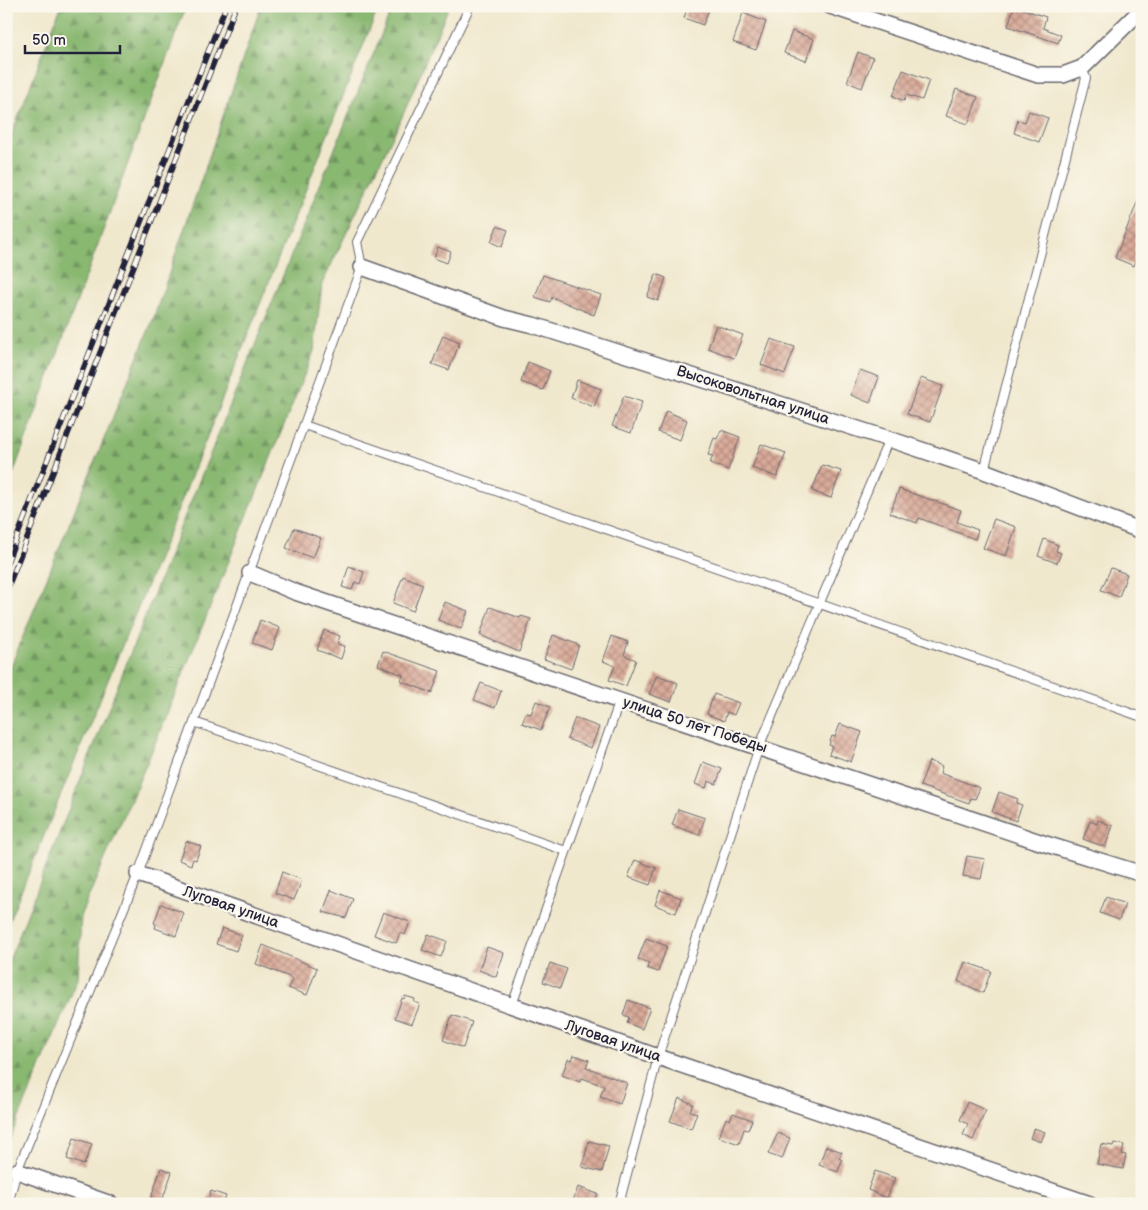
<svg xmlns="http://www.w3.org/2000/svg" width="1148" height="1210" viewBox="0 0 1148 1210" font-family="'Balsamiq Sans',sans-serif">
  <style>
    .forest { fill: url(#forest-firs); stroke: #566d56 }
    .building { fill: url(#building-cross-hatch) }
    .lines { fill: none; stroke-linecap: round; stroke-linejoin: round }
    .lane-casing { stroke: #6a676e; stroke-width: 10 }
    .street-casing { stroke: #6a676e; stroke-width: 18 }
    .lane { stroke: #fff; stroke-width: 8 }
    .street { stroke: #fff; stroke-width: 15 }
    .rail-casing { stroke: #22223b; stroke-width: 5.5 }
    .rail { stroke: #fbf7ec; stroke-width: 4; stroke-dasharray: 11; stroke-linecap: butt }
    .labels { text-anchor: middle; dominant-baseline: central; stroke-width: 4.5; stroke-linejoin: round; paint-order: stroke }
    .street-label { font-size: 15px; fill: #22223b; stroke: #fbf7ec }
  </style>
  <defs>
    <pattern id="forest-firs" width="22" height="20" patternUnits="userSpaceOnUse" patternTransform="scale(1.25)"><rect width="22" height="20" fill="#89b871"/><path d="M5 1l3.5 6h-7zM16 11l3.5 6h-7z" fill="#70955e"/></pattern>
    <pattern id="building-cross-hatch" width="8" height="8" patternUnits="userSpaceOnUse" patternTransform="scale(1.25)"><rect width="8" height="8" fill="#d9aa99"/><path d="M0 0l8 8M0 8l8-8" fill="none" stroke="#b08a7e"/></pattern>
  </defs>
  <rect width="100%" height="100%" fill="#fbf7ec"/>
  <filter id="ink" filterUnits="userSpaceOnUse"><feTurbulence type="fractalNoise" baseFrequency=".02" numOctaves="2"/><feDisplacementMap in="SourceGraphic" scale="10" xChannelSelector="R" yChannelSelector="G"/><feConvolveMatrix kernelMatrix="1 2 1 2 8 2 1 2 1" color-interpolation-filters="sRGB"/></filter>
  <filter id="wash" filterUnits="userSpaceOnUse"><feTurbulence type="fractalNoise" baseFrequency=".0096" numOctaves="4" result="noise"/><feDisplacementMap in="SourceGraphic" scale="20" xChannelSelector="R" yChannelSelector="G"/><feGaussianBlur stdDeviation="1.12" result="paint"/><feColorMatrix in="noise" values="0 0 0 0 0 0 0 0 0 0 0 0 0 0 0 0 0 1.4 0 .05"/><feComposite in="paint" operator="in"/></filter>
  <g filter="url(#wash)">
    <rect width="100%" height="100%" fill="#f0e8cd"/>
    <!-- forest -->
    <g class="forest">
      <path d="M61,6H186L6,493V149Z"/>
      <path d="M261,6H379L171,527L6,928V678L154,317Z"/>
      <path d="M393,6H449L402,117L322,284L314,351L149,758L81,914L78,979L6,1148V968L180,528Z"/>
    </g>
    <g id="blocks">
      <!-- building -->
      <g class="building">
        <path d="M688,6H710L703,25L684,18Z"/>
        <path d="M1014,6L1046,17L1043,28L1061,35L1058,43L1008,26Z"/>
        <path d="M743,13L766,22L756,50L733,42Z"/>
        <path d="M792,31L814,39L806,61L784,53Z"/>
        <path d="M858,52L873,58L862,88L847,82Z"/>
        <path d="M903,70L929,80L922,100L906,95L904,101L893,96Z"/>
        <path d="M956,89L978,97L968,124L946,116Z"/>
        <path d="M1029,111L1048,118L1039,142L1014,133L1018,120L1025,122Z"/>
        <path d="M1141,193L1142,247L1134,266L1115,258Z"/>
        <path d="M497,226L508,230L502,247L491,242Z"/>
        <path d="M438,247L451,252L447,263L434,258Z"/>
        <path d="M656,274L666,278L658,301L647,297Z"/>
        <path d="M543,275L601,295L594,315L552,297L550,302L535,297Z"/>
        <path d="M716,325L743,335L734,358L708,348Z"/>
        <path d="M443,335L460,342L449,370L432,364Z"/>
        <path d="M771,339L795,347L785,374L761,365Z"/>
        <path d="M528,362L550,371L543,390L521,382Z"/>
        <path d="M860,370L879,377L870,403L851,395Z"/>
        <path d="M921,378L943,386L930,422L907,414Z"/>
        <path d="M577,380L601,389L594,407L571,398Z"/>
        <path d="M624,396L642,402L631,433L612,426Z"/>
        <path d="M666,411L687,420L680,440L658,432Z"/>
        <path d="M721,430L740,437L728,470L710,463L713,456L708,455L714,438L717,439Z"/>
        <path d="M761,444L786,453L777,477L752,468Z"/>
        <path d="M822,465L841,471L831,498L812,491Z"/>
        <path d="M899,489L961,510L957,522L978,530L975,539L919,518L917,523L890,513Z"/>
        <path d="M994,519L1016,527L1006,556L983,548Z"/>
        <path d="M294,528L321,538L313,558L286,548Z"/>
        <path d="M1044,539L1058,545L1056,551L1061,553L1057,563L1038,556Z"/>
        <path d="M349,566L364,572L360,584L355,582L352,590L342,587Z"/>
        <path d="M1111,568L1127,574L1119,597L1101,590Z"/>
        <path d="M403,576L423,584L413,611L393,603Z"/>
        <path d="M445,602L468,611L461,629L438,620Z"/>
        <path d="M490,607L520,618L521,616L531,619L519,652L480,635Z"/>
        <path d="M260,620L280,628L272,650L252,643Z"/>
        <path d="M324,630L340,636L337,644L345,646L341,659L317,650Z"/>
        <path d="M553,635L579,645L571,669L544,659Z"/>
        <path d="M612,636L628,642L624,655L636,660L626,686L609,680L615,666L603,661Z"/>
        <path d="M383,651L440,671L432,693L401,681L403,675L378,665Z"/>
        <path d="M657,675L678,683L671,702L649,694Z"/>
        <path d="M481,683L501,691L495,708L474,700Z"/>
        <path d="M714,694L739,703L734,715L727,712L724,721L707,714Z"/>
        <path d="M536,701L550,707L541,730L522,723L526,713L531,714Z"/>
        <path d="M575,718L599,727L591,748L567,739Z"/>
        <path d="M840,724L862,732L851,762L829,754L832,746L829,745L832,736L835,737Z"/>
        <path d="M929,761L942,766L940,773L980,788L975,799L971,798L969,803L920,786Z"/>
        <path d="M703,762L722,769L716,784L708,781L706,788L695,784Z"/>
        <path d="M999,792L1018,799L1016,803L1022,805L1016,821L992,812Z"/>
        <path d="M678,809L705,818L699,835L672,825Z"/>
        <path d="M1098,820L1113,826L1105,847L1083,839L1090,821L1097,824Z"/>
        <path d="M186,841L201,846L196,860L193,859L191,865L179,860Z"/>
        <path d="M967,856L985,859L981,879L963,876Z"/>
        <path d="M635,860L656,868L650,885L628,877Z"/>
        <path d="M282,872L302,880L294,900L275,893Z"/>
        <path d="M331,890L353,899L346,918L323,912Z"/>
        <path d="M660,890L681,898L676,913L655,905Z"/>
        <path d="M1106,897L1125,904L1119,920L1100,913Z"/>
        <path d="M161,904L184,913L176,936L155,928L156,924L154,923Z"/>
        <path d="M383,912L410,922L405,935L400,933L396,943L374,935Z"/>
        <path d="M222,928L242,935L236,951L216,944Z"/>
        <path d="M428,934L447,941L441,957L422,950Z"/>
        <path d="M646,938L667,946L658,972L647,968L649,963L638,959Z"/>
        <path d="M263,945L317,968L307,995L288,988L292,980L290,977L256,964Z"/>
        <path d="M487,947L504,953L496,977L479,970Z"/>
        <path d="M965,962L991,971L983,993L958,981Z"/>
        <path d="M550,963L567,969L560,988L543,982Z"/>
        <path d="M405,996L415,999L414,1002L420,1004L412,1024L395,1018L402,998L404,999Z"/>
        <path d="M628,1000L650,1008L642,1029L627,1023L629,1017L623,1015Z"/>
        <path d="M452,1015L472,1022L463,1048L443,1040Z"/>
        <path d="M574,1055L589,1060L586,1067L627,1083L620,1104L600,1097L604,1086L582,1078L580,1082L562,1075L568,1059L572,1060Z"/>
        <path d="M679,1098L693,1104L690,1111L697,1113L691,1129L670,1121Z"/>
        <path d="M967,1102L986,1110L973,1140L963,1135L968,1124L960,1120Z"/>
        <path d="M733,1113L752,1120L748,1130L744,1129L739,1144L719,1137L726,1118L730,1120Z"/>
        <path d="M1034,1128L1045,1132L1041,1142L1030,1138Z"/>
        <path d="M778,1133L790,1138L782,1159L768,1154Z"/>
        <path d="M74,1138L92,1144L84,1165L67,1159Z"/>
        <path d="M589,1141L609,1146L602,1172L582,1167Z"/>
        <path d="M1114,1143L1124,1145L1122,1154L1126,1155L1123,1169L1097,1164L1101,1144L1113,1146Z"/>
        <path d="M826,1146L842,1152L839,1158L842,1160L838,1172L819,1165Z"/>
        <path d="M161,1168L172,1172L161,1204H158L150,1201Z"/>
        <path d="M875,1171L895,1178L887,1198L868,1190Z"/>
        <path d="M578,1187L598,1194L594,1204H572Z"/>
        <path d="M211,1191L226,1196L223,1204H207Z"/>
      </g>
    </g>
  </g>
  <g filter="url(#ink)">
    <use href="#blocks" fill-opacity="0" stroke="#6a676e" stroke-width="1"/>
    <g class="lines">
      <!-- lane casing -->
      <g class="lane-casing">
        <g id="lane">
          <path d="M304,425L626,536L1142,717"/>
          <path d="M984,471L1086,78L1082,68"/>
          <path d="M194,722L566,851"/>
          <path d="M512,1005L620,700"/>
          <path d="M8,1204L17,1171L138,874L362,267L357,242L470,6"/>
          <path d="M619,1204L658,1057L759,747L889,439"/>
        </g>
      </g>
      <!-- street casing -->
      <g class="street-casing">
        <g id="street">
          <path d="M830,6L1038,75H1063L1082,68L1142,9"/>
          <path d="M362,267L504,318L533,325L889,439L984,471L1142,531"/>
          <path d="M250,573L295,592L1046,844L1142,874"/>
          <path d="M138,874L658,1057L1090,1204"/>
          <path d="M17,1171L111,1204"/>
        </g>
      </g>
      <!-- lane -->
      <use href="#lane" class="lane"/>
      <!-- street -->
      <use href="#street" class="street"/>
      <!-- rail casing -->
      <g class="rail-casing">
        <g id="rail">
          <path d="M6,565L226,6"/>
          <path d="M6,592L236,6"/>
        </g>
      </g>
      <!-- rail -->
      <use href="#rail" class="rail"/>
    </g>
  </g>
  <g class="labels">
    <!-- street labels -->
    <g class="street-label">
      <text transform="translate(753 395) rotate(18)">Высоковольтная улица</text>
      <text transform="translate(695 725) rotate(18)">улица 50 лет Победы</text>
      <text transform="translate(231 907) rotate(19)">Луговая улица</text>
      <text transform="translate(613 1041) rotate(19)">Луговая улица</text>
    </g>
  </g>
  <!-- margin -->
  <rect width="1148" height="1210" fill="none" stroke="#fbf7ec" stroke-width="25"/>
  <!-- scale -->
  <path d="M25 45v8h95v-8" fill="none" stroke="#22223b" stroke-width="2.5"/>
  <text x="32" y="45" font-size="15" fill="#22223b" stroke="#fbf7ec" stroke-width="4" paint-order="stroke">50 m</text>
</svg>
